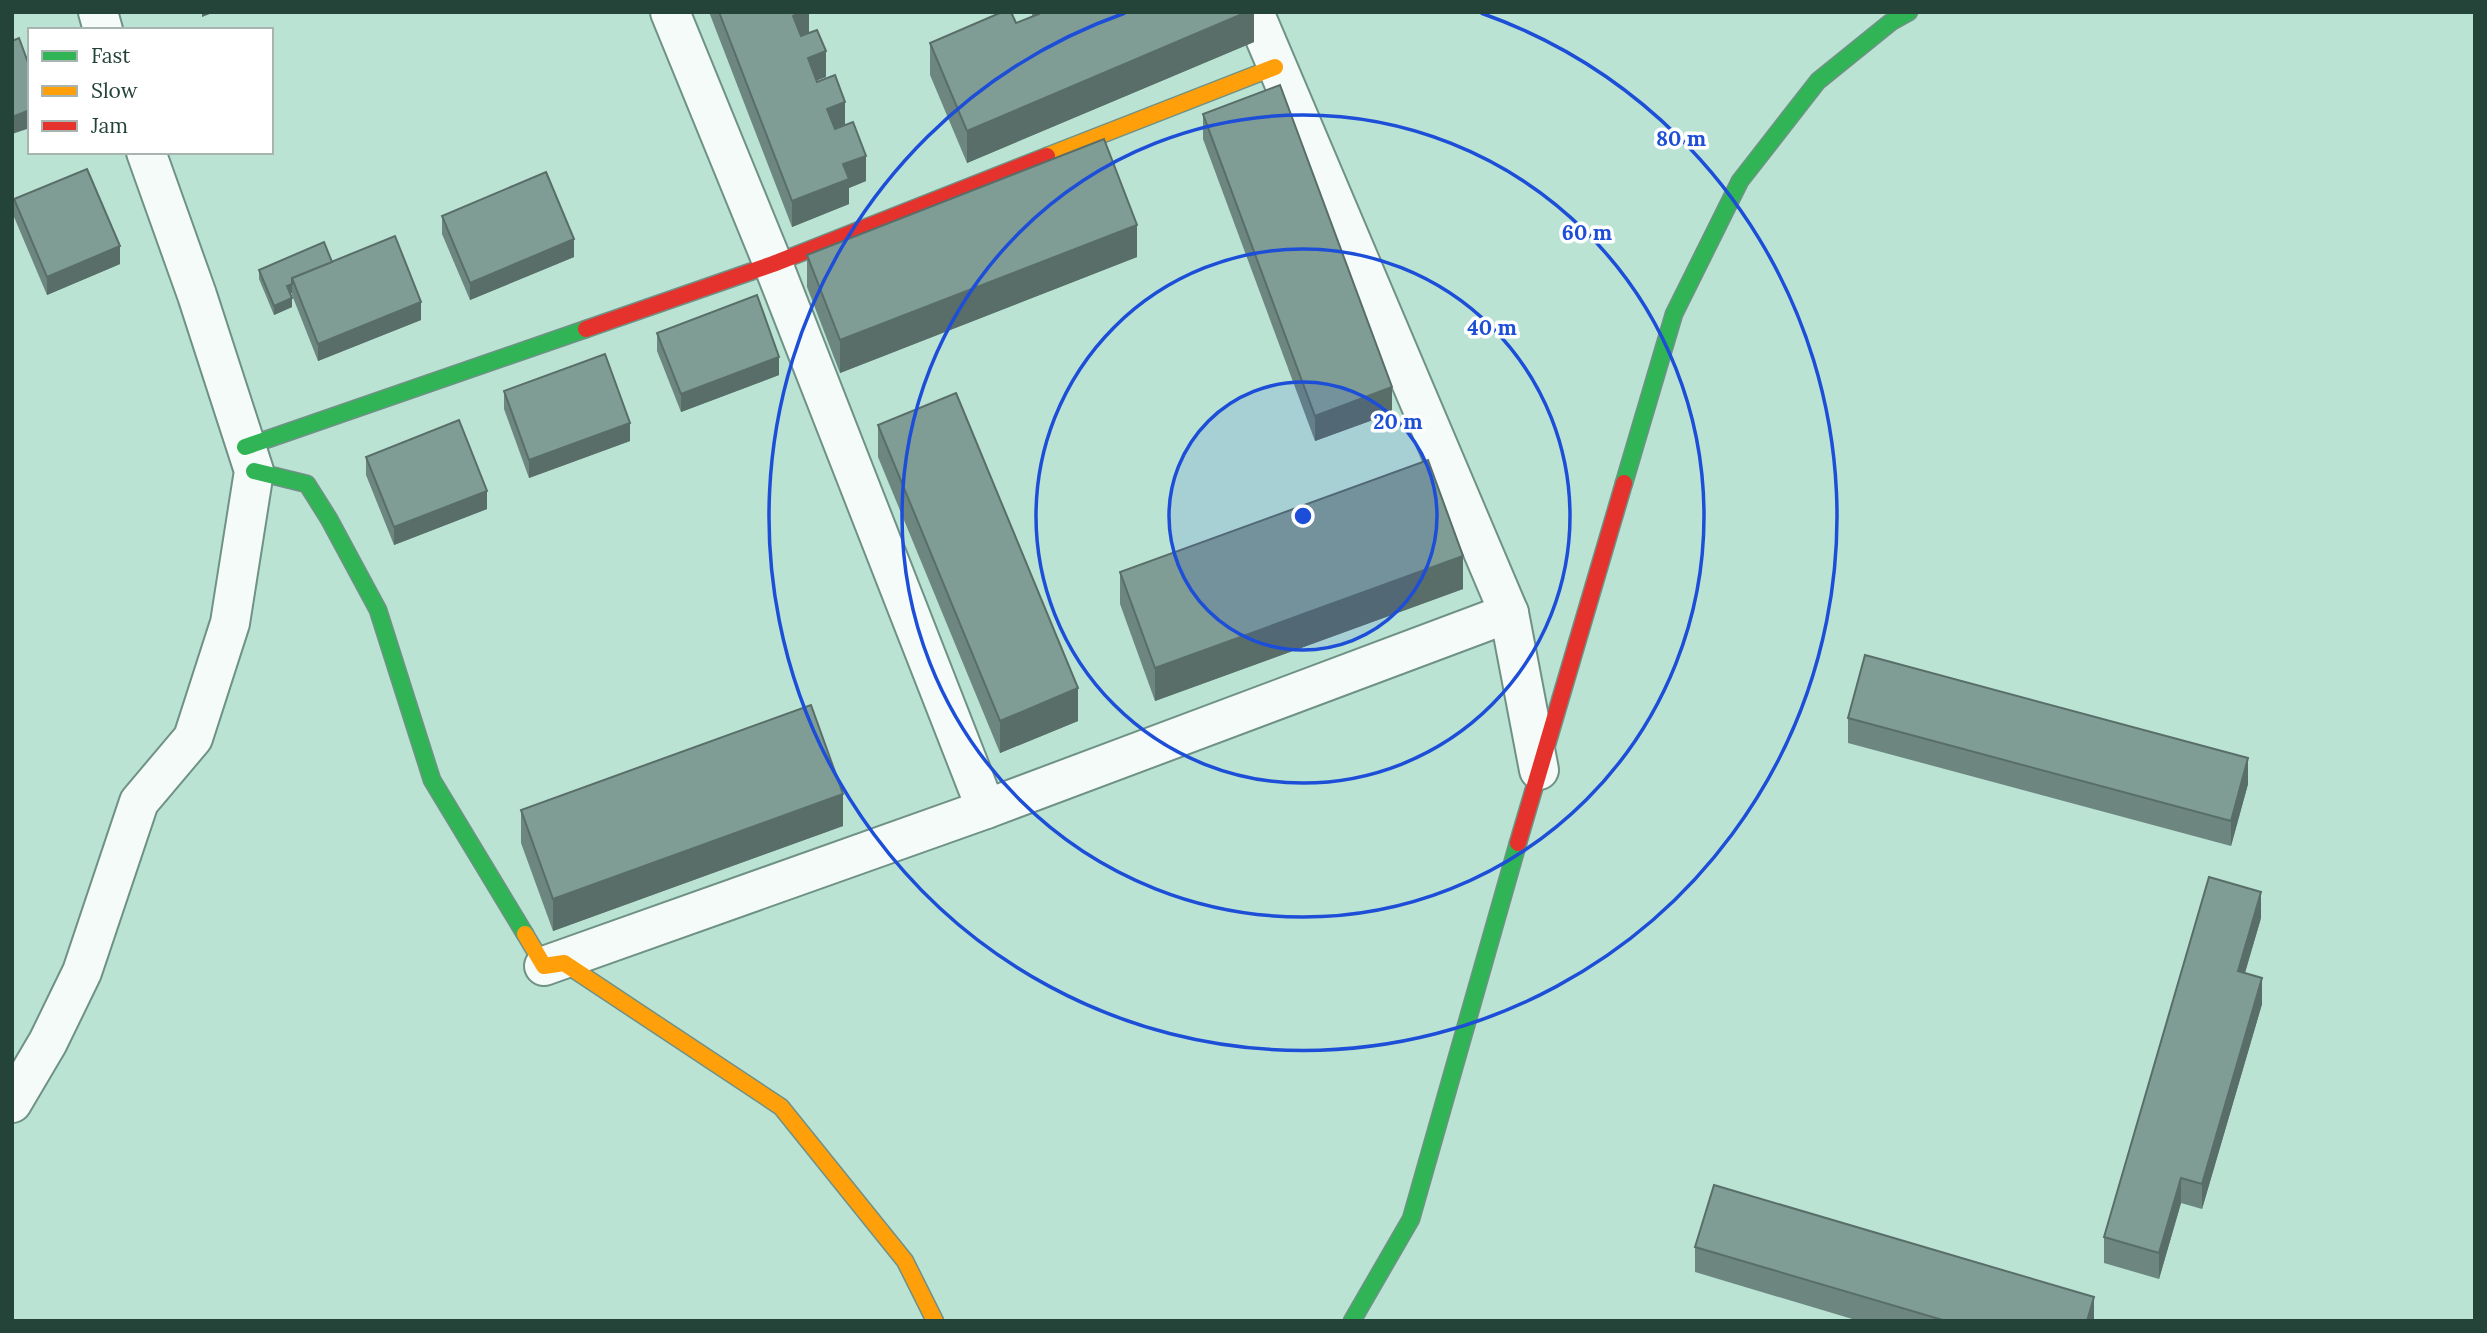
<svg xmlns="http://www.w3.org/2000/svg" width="2487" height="1333" viewBox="0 0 2487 1333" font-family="Lora,serif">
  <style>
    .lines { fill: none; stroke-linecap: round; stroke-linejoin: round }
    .street-casing { stroke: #6f9186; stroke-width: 42 }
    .fast-casing { stroke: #6f9186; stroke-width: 19 }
    .slow-casing { stroke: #6f9186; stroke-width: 19 }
    .jam-casing { stroke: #6f9186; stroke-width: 19 }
    .street { stroke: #f5fbf9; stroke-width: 38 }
    .fast { stroke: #30b455; stroke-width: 16 }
    .slow { stroke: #ff9f0a; stroke-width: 16 }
    .jam { stroke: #e5322d; stroke-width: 16 }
    .wall { fill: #6d8780 }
    .shaded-wall { fill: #596e68 }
    .building { fill: #7f9d95; stroke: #596e68; stroke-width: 2 }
    .ring { fill: none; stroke: #1d4ed8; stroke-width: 3.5 }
    .centre { fill: #1d4ed8; stroke: #fff; stroke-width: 3.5 }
    .ring-label { font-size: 21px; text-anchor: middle; font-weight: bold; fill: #1d4ed8; stroke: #fff; stroke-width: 7; stroke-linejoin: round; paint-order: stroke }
  </style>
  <rect width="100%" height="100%" fill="#bae3d4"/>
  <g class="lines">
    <!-- street casing -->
    <g class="street-casing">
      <g id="street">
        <path d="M98,12L103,30"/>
        <path d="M670,12L773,264L986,809"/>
        <path d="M1254,12L1509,613L1539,770"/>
        <path d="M544,966L986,809L1509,613"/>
        <path d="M12,1103L48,1042L82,972L139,802L193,738L230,623L254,471L197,295L146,152"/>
      </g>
    </g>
    <!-- fast casing -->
    <g class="fast-casing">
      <g id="fast">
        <path d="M245,447L586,329"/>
        <path d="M254,471L307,484L329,519L378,610L432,780L525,934"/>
        <path d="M1624,483L1674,314L1740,181L1818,81L1891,22L1909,12"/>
        <path d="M1352,1321L1411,1219L1518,843"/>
      </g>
    </g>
    <!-- slow casing -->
    <g class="slow-casing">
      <g id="slow">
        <path d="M1047,156L1275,67"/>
        <path d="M525,934L544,966L564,963L781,1107L905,1261L935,1321"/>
      </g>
    </g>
    <!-- jam casing -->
    <g class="jam-casing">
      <g id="jam">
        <path d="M586,329L773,264L1047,156"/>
        <path d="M1518,843L1624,483"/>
      </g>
    </g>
    <!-- street -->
    <use href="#street" class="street"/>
    <!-- fast -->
    <use href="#fast" class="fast"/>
    <!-- slow -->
    <use href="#slow" class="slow"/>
    <!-- jam -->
    <use href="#jam" class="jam"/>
  </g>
  <!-- wall -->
  <g class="wall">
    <path d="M709,12H809V33L826,77L816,80L845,125L866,181L849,188V204L792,227Z"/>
    <path d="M1032,12H1254V42L967,163L930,75V43L1016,23L1032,16Z"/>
    <path d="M1203,114L1392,413L1315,441L1203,139Z"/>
    <path d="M14,199L120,264L47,295L14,217Z"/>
    <path d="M442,216L574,257L470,300L442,234Z"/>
    <path d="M807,255L1137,257L840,373L807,287Z"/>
    <path d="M332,262L421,320L318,361L292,295V293H290L292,307L274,315L259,279V270Z"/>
    <path d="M657,333L779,375L681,412L657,351Z"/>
    <path d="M504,391L630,441L529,478L504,409Z"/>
    <path d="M878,425L1078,721L1000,753L878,457Z"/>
    <path d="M366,457L487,509L394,545L366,475Z"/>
    <path d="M1120,572L1463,589L1155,701L1120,604Z"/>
    <path d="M1848,718L2248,784L2231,846L1848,743Z"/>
    <path d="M521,810L843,826L553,931L521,843Z"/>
    <path d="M2261,918L2245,973L2262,1004L2202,1209L2181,1203L2159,1279L2104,1263V1237Z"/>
    <path d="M1695,1247L2094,1321H1859L1695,1272Z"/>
  </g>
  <!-- shaded-wall -->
  <g class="shaded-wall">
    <path d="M202,12H215L202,17Z"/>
    <path d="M802,12H809V35L793,41V16Z"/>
    <path d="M1247,12H1254V42L967,163V131Z"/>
    <path d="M826,51V77L808,84V58Z"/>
    <path d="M845,102V128L827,135V109Z"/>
    <path d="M30,110V128L12,134V117Z"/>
    <path d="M866,156V181L849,188V204L792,227V201L843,164Z"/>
    <path d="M1137,225V257L840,373V340Z"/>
    <path d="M574,239V257L470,300V283Z"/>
    <path d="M120,246V264L47,295V277Z"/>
    <path d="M292,284V293L287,295V286Z"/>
    <path d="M292,298V307L274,315V306Z"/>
    <path d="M421,302V320L318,361V344Z"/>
    <path d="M779,357V375L681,412V394Z"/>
    <path d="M1392,387V413L1315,441V416Z"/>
    <path d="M630,423V441L529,478V460Z"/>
    <path d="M487,491V509L394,545V527Z"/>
    <path d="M1463,556V589L1155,701V668Z"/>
    <path d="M1078,688V721L1000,753V721Z"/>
    <path d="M2248,758V784L2231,846V821Z"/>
    <path d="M843,794V826L553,931V899Z"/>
    <path d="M2261,892V918L2238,996V971Z"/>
    <path d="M2262,978V1004L2202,1209V1184Z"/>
    <path d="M2181,1178V1203L2159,1279V1253Z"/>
    <path d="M2094,1297V1321H2087Z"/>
  </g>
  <!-- building -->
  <g class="building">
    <path d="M719,12H802L793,16L801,36L817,30L826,51L808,58L817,82L835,75L845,102L827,109L835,129L853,122L866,156L843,164L849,179L792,201Z"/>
    <path d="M1002,12H1011L1016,23L1039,14L1038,12H1247L967,131L930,43Z"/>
    <path d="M19,38L30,68V110L12,117V41Z"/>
    <path d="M1280,85L1392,387L1315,416L1203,114Z"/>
    <path d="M1104,139L1137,225L840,340L807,255Z"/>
    <path d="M87,169L120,246L47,277L14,199Z"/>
    <path d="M546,172L574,239L470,283L442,216Z"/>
    <path d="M395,236L421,302L318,344L292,278Z"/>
    <path d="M324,242L332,262L292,278V284L287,286L292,298L274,306L259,270Z"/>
    <path d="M757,295L779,357L681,394L657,333Z"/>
    <path d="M605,354L630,423L529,460L504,391Z"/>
    <path d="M956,393L1078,688L1000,721L878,425Z"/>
    <path d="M459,420L487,491L394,527L366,457Z"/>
    <path d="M1428,460L1463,556L1155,668L1120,572Z"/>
    <path d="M1865,655L2248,758L2231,821L1848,718Z"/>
    <path d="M811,705L843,794L553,899L521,810Z"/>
    <path d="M2209,877L2261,892L2238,971L2262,978L2202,1184L2181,1178L2159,1253L2104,1237Z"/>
    <path d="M1714,1185L2094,1297L2087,1321H1946L1695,1247Z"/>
  </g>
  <!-- distance rings -->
  <circle cx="1303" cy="516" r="134" fill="#1d4ed8" fill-opacity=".12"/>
  <g class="ring">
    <circle cx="1303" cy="516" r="134"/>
    <circle cx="1303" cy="516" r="267"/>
    <circle cx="1303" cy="516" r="401"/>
    <path d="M1481 13A534 534 0 1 1 1125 13"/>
  </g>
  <circle cx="1303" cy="516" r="10" class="centre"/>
  <g class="ring-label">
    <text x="1681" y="146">80 m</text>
    <text x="1587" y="240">60 m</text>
    <text x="1492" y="335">40 m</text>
    <text x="1398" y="429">20 m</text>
  </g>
  <!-- border -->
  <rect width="2487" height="1333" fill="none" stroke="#244339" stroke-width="28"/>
  <!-- legend -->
  <rect x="28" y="28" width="245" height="126" fill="#ffffff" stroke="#a7b4b0" stroke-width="2"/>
  <rect x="42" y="51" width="35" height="10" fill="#30b455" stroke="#a7b4b0" stroke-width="2"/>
  <text x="91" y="63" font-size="21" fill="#244339">Fast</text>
  <rect x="42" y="86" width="35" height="10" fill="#ff9f0a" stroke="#a7b4b0" stroke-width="2"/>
  <text x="91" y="98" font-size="21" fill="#244339">Slow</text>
  <rect x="42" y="121" width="35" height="10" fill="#e5322d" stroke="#a7b4b0" stroke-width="2"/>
  <text x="91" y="133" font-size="21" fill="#244339">Jam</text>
</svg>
